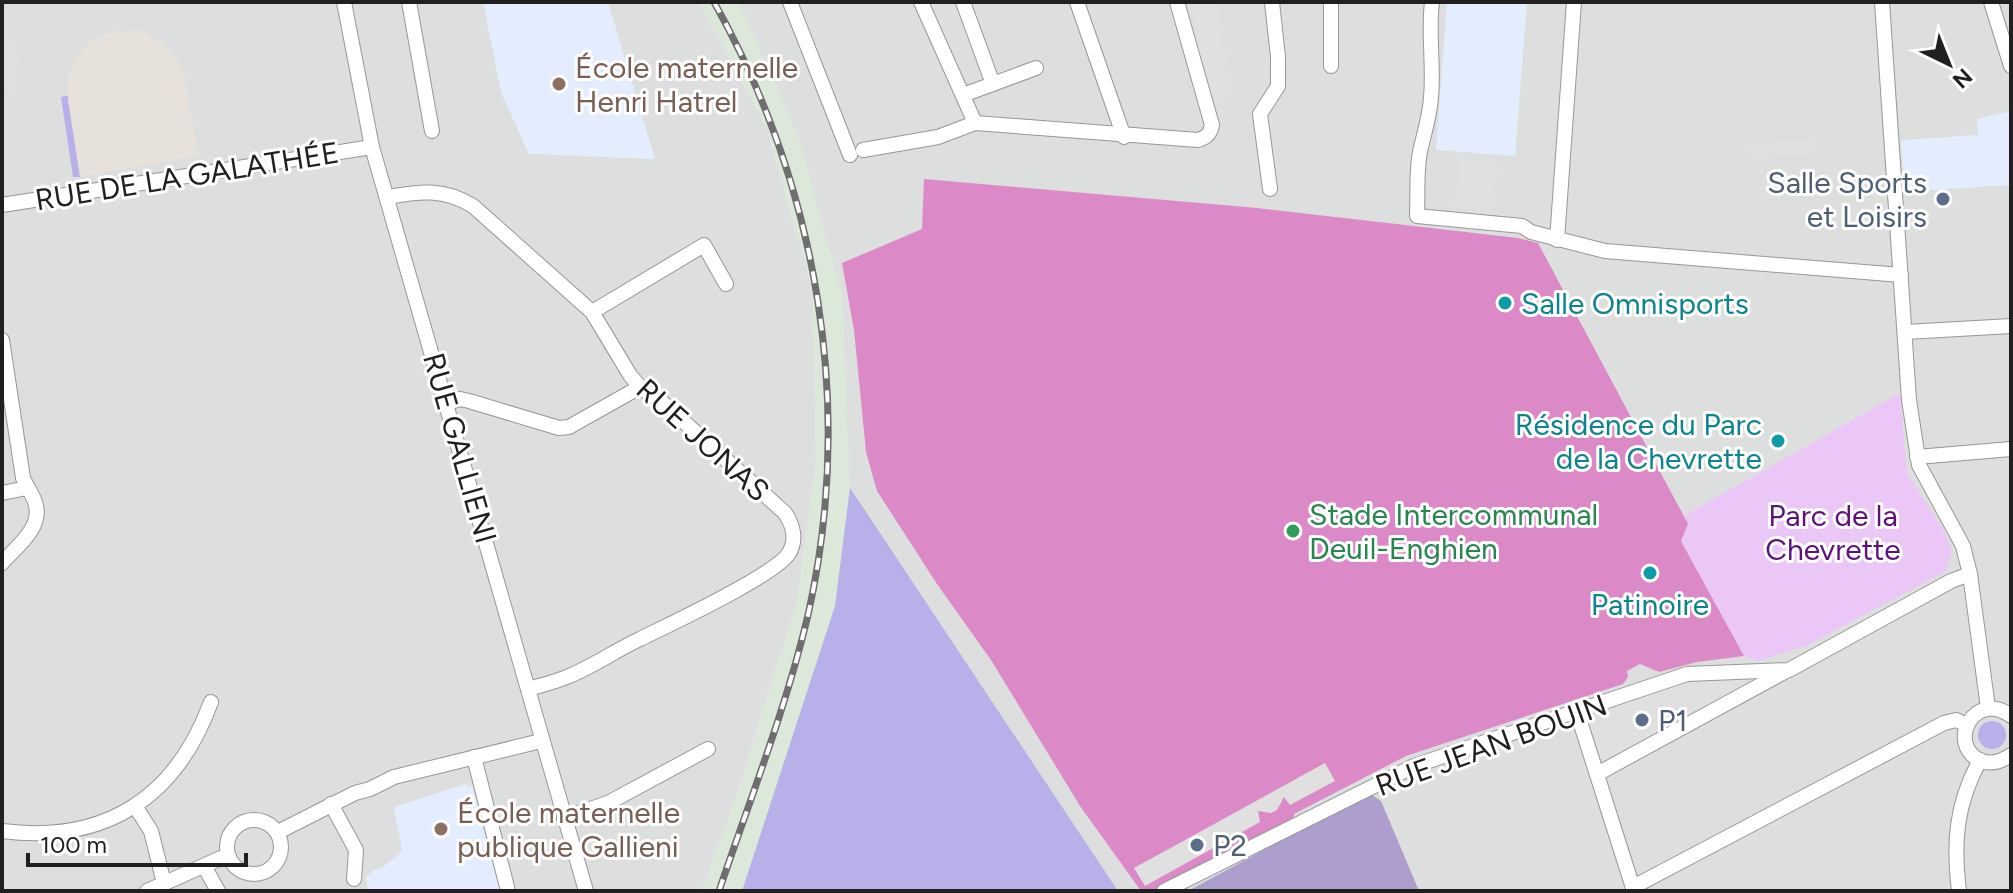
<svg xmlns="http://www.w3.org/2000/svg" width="2013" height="893" viewBox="0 0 2013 893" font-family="Figtree,sans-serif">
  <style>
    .residential { fill: #dddede }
    .industrial { fill: #dce9da }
    .education { fill: #e3edfe }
    .grass { fill: #b8b0e8 }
    .forest { fill: #ae9ece }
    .park { fill: #eac7f7 }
    .pitch { fill: #dc89c7 }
    .parking { fill: #e0e0e0 }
    .plaza { fill: #e6e2db }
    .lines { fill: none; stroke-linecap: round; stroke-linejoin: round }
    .minor-casing { stroke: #979797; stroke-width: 16 }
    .minor { stroke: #fff; stroke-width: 14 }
    .rail-casing { stroke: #6e6e6e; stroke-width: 7 }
    .rail { stroke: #fff; stroke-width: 4; stroke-dasharray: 12; stroke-linecap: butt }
    .education-dot { fill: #8d6e63; stroke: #fff; stroke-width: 3 }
    .service-dot { fill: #5c6f8a; stroke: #fff; stroke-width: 3 }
    .culture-dot { fill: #0f9aa8; stroke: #fff; stroke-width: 3 }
    .leisure-dot { fill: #2e9e5b; stroke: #fff; stroke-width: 3 }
    .labels { text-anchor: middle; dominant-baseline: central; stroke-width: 6; stroke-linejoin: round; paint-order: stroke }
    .education-label { font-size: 30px; fill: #785e54; stroke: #fff; text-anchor: start }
    .street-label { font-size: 30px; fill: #202020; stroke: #fff }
    .service-label { font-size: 30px; fill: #4e5e75; stroke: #fff; text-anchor: start }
    .culture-label { font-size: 30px; fill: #0d838f; stroke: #fff; text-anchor: start }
    .leisure-label { font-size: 30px; fill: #27864d; stroke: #fff; text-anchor: start }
    .park-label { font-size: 30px; fill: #5e117c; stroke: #fff }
  </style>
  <rect width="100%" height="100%" fill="#e7eef0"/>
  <!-- residential -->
  <g class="residential">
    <path d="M2,2H699L766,126L813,292L816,461L797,602L735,799L702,891H2Z"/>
    <path d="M738,2H2011V891H742L755,855L850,488L798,136Z"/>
  </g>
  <!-- industrial -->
  <path class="industrial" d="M699,2L740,4L798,136L842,296L850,488L835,606L742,891H702L735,799L797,602L816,461L813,292L766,126Z"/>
  <!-- education -->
  <g class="education">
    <path d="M483,2H608L655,159L529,154L501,92Z"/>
    <path d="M1447,2H1527L1515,156L1436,150Z"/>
    <path d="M2011,111V185L1905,192L1901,140L1978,135L1977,119Z"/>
    <path d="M466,784L467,787L472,786L500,891H368L366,877L374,870L382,868L402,851L394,807Z"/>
  </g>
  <!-- grass -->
  <g class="grass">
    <path d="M88,92L81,177H73L61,97Z"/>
    <path d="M850,488L1118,891H742L835,606Z"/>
    <circle cx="1992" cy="735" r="14"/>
  </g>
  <!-- forest -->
  <path class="forest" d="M1369,793L1381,801L1419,891H1188Z"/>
  <!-- park -->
  <path class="park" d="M1900,393L1907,473L1945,533L1952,553L1946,571L1808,645L1758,661L1744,656L1681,540L1688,524L1684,516Z"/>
  <!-- pitch -->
  <path class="pitch" d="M924,179L1257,208L1518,238L1538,243L1688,524L1681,541L1744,656L1697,662L1659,672L1640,664L1627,671L1628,677L1623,684L1406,756L1294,814V817L1157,890L1141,891L1080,806L991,660L937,584L877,491L866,452L854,330L842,263L922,229Z"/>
  <!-- parking -->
  <g class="parking">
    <path d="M1190,2H1216L1230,84L1221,97L1208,100Z"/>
    <path d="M2,31L15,40L21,74L11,91L2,86L5,81L2,78Z"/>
    <path d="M1748,140L1812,143V155L1747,152Z"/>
    <path d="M1459,159L1498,162L1491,212L1455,208Z"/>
    <path d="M1743,678L1752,688L1607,762L1599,758L1589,726L1599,711L1690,681Z"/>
    <path d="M1325,763L1335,781L1290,805L1284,797L1277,810L1271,813L1258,811L1260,822L1145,886L1134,868Z"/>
  </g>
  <!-- plaza -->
  <path class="plaza" d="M133,30L143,32L161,41L178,60L184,76L198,156L80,177L68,100L69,74L74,62L88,44L107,33Z"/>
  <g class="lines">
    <!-- minor casing -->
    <g class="minor-casing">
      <g id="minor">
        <path d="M344,2L372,147L586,891"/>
        <path d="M409,2L432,131"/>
        <path d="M790,2L850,155"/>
        <path d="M963,2L993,84"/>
        <path d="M1077,2L1124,137"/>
        <path d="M1331,2V66"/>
        <path d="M1432,2C1428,34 1434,64 1431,97C1430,116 1424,133 1420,152C1416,172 1418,195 1417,216L1522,226L1531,232L1605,251L1901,275"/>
        <path d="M1882,2L1909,400L1919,465L1963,546L1970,574L1988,708"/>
        <path d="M1991,2L2011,66"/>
        <path d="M963,95L1036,68"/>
        <path d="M975,123L1198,140C1207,137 1210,134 1212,125L1177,2"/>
        <path d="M863,150L938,137L975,123L921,2"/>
        <path d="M1270,189L1260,114L1278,86V57L1272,2"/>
        <path d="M388,197C420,191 444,188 473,206L592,312L630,375L640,387L663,403L785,513C793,525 797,540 789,553C776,575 668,625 640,639C616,650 594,666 569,676C556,682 542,685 528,689"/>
        <path d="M2,205L372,147"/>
        <path d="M1557,240L1574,2"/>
        <path d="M592,312L704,245L726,284"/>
        <path d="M1906,332L2011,326"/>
        <path d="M2,340L23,478C27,487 32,494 35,502C44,527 17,546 2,563"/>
        <path d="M447,403L460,399L469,401L559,428L569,427L640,387"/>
        <path d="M1917,457L2011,449"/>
        <path d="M2,493L27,488"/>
        <path d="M1577,712L1634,891"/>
        <path d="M2011,716C1975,689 1945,744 1981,761C1992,765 2002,761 2011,755"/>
        <path d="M474,757L508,891"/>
        <path d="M1597,774L1786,671"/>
        <path d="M331,804L356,850L354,879"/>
        <path d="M135,806L151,831L164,883"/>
        <path d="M564,818L608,803L708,749"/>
        <circle cx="254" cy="847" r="27"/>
        <path d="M2,831C105,844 176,798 211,702"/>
        <path d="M278,832L355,793L370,789L394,777L541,741"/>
        <path d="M204,866L218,891"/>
        <path d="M1633,887L1944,723L1956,720L1967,725"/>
        <path d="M147,891L221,858L229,857"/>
        <path d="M1164,891L1414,766L1687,674L1789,670L1951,581L1970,574"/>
        <path d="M1959,891C1953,842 1956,804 1980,760"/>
      </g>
    </g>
    <!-- minor -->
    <use href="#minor" class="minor"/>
    <!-- rail casing -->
    <g class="rail-casing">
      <path id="rail" d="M714,2C818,188 855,406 808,615C786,709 750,799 719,891"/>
    </g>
    <!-- rail -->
    <use href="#rail" class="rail"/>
  </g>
  <!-- markers -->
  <g class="education-dot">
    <circle cx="559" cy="84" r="8"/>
    <circle cx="441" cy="829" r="8"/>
  </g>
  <g class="service-dot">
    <circle cx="1943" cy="199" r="8"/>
    <circle cx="1642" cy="720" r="8"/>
    <circle cx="1197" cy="845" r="8"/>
  </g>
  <g class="culture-dot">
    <circle cx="1505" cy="303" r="8"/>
    <circle cx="1778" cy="441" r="8"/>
    <circle cx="1650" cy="573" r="8"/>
  </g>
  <circle class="leisure-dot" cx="1293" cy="531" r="8"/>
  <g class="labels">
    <!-- education labels -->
    <g class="education-label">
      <text x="575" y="67">École maternelle<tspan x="575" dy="34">Henri Hatrel</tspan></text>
      <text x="457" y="812">École maternelle<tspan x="457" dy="34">publique Gallieni</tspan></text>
    </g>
    <!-- street labels -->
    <g class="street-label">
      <text transform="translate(187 176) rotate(-9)">RUE DE LA GALATHÉE</text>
      <text transform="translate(703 440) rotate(42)">RUE JONAS</text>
      <text transform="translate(460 448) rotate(74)">RUE GALLIENI</text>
      <text transform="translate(1491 745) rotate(-20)">RUE JEAN BOUIN</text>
    </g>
    <!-- service labels -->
    <g class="service-label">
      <text x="1927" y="182" text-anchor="end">Salle Sports<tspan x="1927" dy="34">et Loisirs</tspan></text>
      <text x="1658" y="720">P1</text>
      <text x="1213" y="845">P2</text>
    </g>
    <!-- culture labels -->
    <g class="culture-label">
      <text x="1521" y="303">Salle Omnisports</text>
      <text x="1762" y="424" text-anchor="end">Résidence du Parc<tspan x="1762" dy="34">de la Chevrette</tspan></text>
      <text x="1650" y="604" text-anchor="middle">Patinoire</text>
    </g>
    <!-- leisure labels -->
    <g class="leisure-label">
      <text x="1309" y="514">Stade Intercommunal<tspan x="1309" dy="34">Deuil-Enghien</tspan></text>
    </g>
    <!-- park labels -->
    <g class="park-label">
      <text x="1833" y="515">Parc de la<tspan x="1833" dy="34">Chevrette</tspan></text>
    </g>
  </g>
  <!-- border -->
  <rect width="2013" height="893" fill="none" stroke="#202020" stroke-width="8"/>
  <!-- north arrow -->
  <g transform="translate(1949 64) rotate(137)" stroke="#ffffff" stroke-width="6" paint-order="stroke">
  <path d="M0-6L14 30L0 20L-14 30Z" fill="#202020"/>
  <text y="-12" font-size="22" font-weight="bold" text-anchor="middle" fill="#202020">N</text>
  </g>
  <!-- scale -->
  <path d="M28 853v12h218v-12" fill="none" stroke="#202020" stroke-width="4"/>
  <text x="40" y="853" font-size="24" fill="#202020" stroke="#ffffff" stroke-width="6" paint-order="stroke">100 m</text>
</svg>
